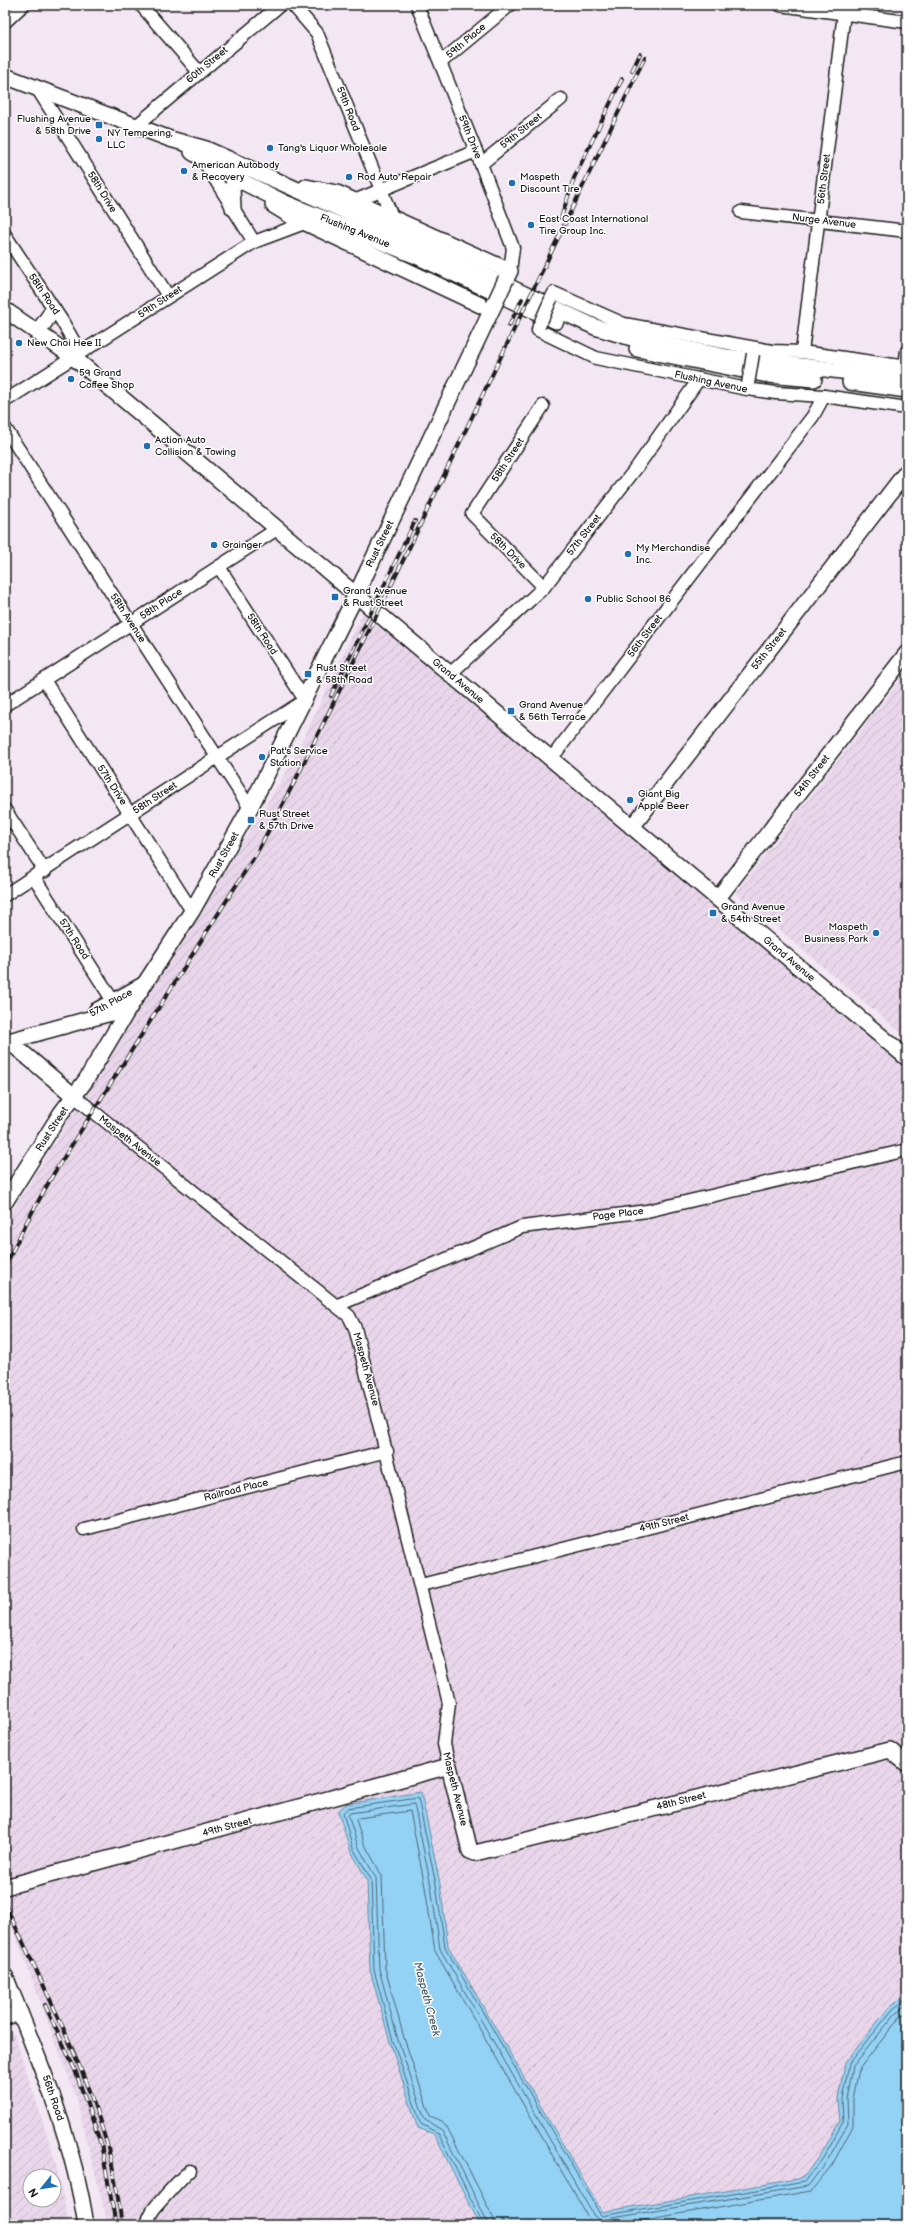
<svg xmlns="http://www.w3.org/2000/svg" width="912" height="2230" viewBox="0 0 912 2230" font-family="'Balsamiq Sans',sans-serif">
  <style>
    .industrial { fill: url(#industrial-furrows); fill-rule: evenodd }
    .water { fill: #94d2f5; stroke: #64899e }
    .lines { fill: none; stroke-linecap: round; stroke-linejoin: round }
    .shore { stroke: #4c6573; stroke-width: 1 }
    .minor-casing { stroke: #1c1c1c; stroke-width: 15 }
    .major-casing { stroke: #1c1c1c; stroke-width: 18 }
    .minor { stroke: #fff; stroke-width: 12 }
    .major { stroke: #fff; stroke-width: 15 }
    .rail-casing { stroke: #1c1c1c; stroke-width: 4 }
    .rail { stroke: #fff; stroke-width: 2.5; stroke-dasharray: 8; stroke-linecap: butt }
    .minor-bridge-casing { stroke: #1c1c1c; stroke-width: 15; stroke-linecap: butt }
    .major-bridge-casing { stroke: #1c1c1c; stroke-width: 18; stroke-linecap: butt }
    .minor-bridge { stroke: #fff; stroke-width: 12 }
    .major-bridge { stroke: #fff; stroke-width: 15 }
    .poi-dot { fill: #1f6fb2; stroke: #fff; stroke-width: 1.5 }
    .labels { text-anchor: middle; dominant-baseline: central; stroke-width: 3; stroke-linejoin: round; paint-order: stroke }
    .street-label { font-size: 10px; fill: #1c1c1c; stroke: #fff }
    .poi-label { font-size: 10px; fill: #1c1c1c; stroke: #fff; text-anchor: start }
    .water-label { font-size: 11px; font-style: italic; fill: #465c68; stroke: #fff }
  </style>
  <defs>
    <pattern id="industrial-furrows" width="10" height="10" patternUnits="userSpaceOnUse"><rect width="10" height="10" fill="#e9d6eb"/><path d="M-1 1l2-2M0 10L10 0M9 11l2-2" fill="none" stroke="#c7b7c9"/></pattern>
  </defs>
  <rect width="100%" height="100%" fill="#f2e7f3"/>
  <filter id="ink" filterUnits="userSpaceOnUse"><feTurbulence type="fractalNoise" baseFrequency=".025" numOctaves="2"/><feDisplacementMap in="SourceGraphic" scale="8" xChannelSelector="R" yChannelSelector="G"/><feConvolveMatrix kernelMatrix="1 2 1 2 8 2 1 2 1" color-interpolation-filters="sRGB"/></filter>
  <g filter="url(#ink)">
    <!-- industrial -->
    <g class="industrial">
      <path d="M367,605L907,1058V1995L890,2006L838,2099L840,2120L819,2156L803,2178L602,2212L448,1946L421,1792L346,1804L338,1811L350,1849L367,1880L370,1970L434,2134L480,2225H108L76,2097L5,1907V1227L11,1213L290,766Z"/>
      <path d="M907,671V1038L736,893Z"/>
      <path d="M14,2033L55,2160L69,2225H5V2035ZM30,2176H54V2200H30Z"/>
    </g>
    <!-- water -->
    <path class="water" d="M421,1792L440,1884L448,1946L602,2212L803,2178L819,2156L840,2121L838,2099L845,2063L890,2006L907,1995V2225H480L434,2134L418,2128L390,2042L370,1970L367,1880L350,1849L338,1811L346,1804Z"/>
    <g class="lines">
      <!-- shore -->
      <g class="shore">
        <path d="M484,2225L438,2133L421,2124L393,2041L374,1970L371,1879L353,1848L343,1813L348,1808L418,1798L436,1885L445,1947L601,2216L805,2182L823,2158L843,2122L842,2099L849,2064L893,2009L907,1999"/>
        <path d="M489,2225L442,2130L425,2120L398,2040L379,1969L376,1878L358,1846L348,1815L350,1813L414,1804L431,1886L440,1949L594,2216L600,2220L808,2186L827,2161L848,2124L847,2099L853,2066L896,2013L907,2005"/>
        <path d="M495,2225L493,2217L447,2127L442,2121L430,2116L404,2038L385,1968L382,1876L364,1843L356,1820L358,1818L410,1811L425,1887L435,1951L589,2219L595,2225"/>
        <path d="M615,2225L811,2191L832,2165L853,2126V2099L859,2069L900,2017L907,2013"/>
      </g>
      <!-- minor casing -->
      <g class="minor-casing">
        <g id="minor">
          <path d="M141,5L199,72"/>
          <path d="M293,5L317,33L393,219"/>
          <path d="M417,5L481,164L513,248L510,271"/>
          <path d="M780,5L907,22"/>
          <path d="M5,22L23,5"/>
          <path d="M441,62L510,5"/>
          <path d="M37,88L168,296"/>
          <path d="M136,126L280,5"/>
          <path d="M202,158L254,242"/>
          <path d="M481,164L561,99"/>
          <path d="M354,201L476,151"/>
          <path d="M741,212L907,231"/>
          <path d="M5,235L62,321L74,342L73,357"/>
          <path d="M551,299L554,293L624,324L772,351L802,352L907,367"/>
          <path d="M539,326L538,330L596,358L747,389L776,393L824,396L907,408"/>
          <path d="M802,352L845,5"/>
          <path d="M905,366L907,351"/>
          <path d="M5,401L254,242L310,221"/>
          <path d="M543,406L472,514L544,587"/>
          <path d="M5,428L250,808"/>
          <path d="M450,674L544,587L637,467L699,379"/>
          <path d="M44,680L192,911"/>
          <path d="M5,705L277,529"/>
          <path d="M551,759L813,416L824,396"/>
          <path d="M5,810L45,871"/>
          <path d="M34,877L113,1001"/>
          <path d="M5,895L305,700L219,567"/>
          <path d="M74,1096L349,1316L355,1328L449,1703L444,1744L449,1766"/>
          <path d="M338,1305L522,1227L647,1211L907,1150"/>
          <path d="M84,1529L387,1451"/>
          <path d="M421,1585L907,1462"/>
          <path d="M147,2225C148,2220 150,2215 153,2210C157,2205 186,2172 190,2171"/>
        </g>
      </g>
      <!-- major casing -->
      <g class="major-casing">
        <g id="major">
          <path d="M5,76L170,139L206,149L374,224L595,327L632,338L727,357L907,379"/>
          <path d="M192,152L237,179L285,203L414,255L556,321"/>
          <path d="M306,187L337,193L510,271L506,279"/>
          <path d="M273,205L291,216L491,310"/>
          <path d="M233,208L232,187L243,171"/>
          <path d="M5,310L73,357L907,1058"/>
          <path d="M38,332L53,310"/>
          <path d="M637,349L768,375L814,379"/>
          <path d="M850,382L907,390"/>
          <path d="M632,827L907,471"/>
          <path d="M718,898L907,653"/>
          <path d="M96,1011L143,985"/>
          <path d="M5,1038L74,1096"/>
          <path d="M9,1041L129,1008"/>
          <path d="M5,1202L61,1113L86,1080L129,1008L192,911L250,808L356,595L494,305"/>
          <path d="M5,1887L449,1766L470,1851L475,1853L890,1750L907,1764"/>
          <path d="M5,1976C38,2057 73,2138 86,2225"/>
          <path d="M5,2017L20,2013"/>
        </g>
      </g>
      <!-- minor -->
      <use href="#minor" class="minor"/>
      <!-- major -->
      <use href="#major" class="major"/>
      <!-- rail casing -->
      <g class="rail-casing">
        <g id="rail">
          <path d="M632,71L640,54"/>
          <path d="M561,218L574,178L622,79"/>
          <path d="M509,326L522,299"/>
          <path d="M331,696L415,521"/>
          <path d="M5,1267L25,1225L54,1173L256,854L297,777L385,598L645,57"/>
          <path d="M5,1904C41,1982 82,2059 106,2141C114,2168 118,2197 122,2225"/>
          <path d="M45,2005L75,2070L101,2144L116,2225"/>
        </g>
      </g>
      <!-- rail -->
      <use href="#rail" class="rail"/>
      <!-- minor-bridge casing -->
      <g class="minor-bridge-casing">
        <g id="minor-bridge">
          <path d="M539,326L551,299"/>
          <path d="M748,384L753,354"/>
        </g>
      </g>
      <!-- major-bridge casing -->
      <g class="major-bridge-casing">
        <path id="major-bridge" d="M494,305L506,279"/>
      </g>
      <!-- minor-bridge -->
      <use href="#minor-bridge" class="minor-bridge"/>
      <!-- major-bridge -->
      <use href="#major-bridge" class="major-bridge"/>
    </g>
  </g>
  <!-- markers -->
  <g class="poi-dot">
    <rect x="95" y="121" width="8" height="8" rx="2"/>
    <circle cx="99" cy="139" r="4"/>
    <circle cx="270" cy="148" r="4"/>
    <circle cx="184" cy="171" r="4"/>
    <circle cx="349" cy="177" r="4"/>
    <circle cx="512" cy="183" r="4"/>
    <circle cx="531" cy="225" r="4"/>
    <circle cx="19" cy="343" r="4"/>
    <circle cx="71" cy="379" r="4"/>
    <circle cx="147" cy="446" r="4"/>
    <circle cx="214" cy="545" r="4"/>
    <circle cx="628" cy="554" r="4"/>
    <rect x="331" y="593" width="8" height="8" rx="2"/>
    <circle cx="588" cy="599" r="4"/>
    <rect x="304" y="670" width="8" height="8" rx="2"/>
    <rect x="507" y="707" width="8" height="8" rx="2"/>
    <circle cx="262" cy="757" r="4"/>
    <circle cx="630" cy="800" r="4"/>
    <rect x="247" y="816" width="8" height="8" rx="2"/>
    <rect x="709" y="909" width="8" height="8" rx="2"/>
    <circle cx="876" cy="933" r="4"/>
  </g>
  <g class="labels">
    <!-- street labels -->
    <g class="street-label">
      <text transform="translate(466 41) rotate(-40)">59th Place</text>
      <text transform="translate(207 65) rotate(-40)">60th Street</text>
      <text transform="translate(348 109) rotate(68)">59th Road</text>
      <text transform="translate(521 131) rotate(-39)">59th Street</text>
      <text transform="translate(470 137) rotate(68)">59th Drive</text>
      <text transform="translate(824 179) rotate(-83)">56th Street</text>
      <text transform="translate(102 192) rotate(58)">58th Drive</text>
      <text transform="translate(824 221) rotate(7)">Nurge Avenue</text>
      <text transform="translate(355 231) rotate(22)">Flushing Avenue</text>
      <text transform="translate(44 294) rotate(56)">58th Road</text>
      <text transform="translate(160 302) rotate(-33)">59th Street</text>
      <text transform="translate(711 382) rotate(12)">Flushing Avenue</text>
      <text transform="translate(508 460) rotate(-57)">58th Street</text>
      <text transform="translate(584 535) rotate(-52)">57th Street</text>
      <text transform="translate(380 544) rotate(-64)">Rust Street</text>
      <text transform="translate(508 551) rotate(45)">58th Drive</text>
      <text transform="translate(161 604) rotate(-33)">58th Place</text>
      <text transform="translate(128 618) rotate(57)">58th Avenue</text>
      <text transform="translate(262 634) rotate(57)">58th Road</text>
      <text transform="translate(645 636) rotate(-53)">56th Street</text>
      <text transform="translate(769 649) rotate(-52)">55th Street</text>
      <text transform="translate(458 681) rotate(40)">Grand Avenue</text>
      <text transform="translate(812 776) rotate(-52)">54th Street</text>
      <text transform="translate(112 785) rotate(57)">57th Drive</text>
      <text transform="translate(155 798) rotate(-33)">58th Street</text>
      <text transform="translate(224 855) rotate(-61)">Rust Street</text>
      <text transform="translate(74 939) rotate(57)">57th Road</text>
      <text transform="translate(789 959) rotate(40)">Grand Avenue</text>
      <text transform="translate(111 1003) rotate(-29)">57th Place</text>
      <text transform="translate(52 1129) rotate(-57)">Rust Street</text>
      <text transform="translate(130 1141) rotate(38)">Maspeth Avenue</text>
      <text transform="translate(618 1214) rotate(-7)">Page Place</text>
      <text transform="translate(366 1369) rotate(75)">Maspeth Avenue</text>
      <text transform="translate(236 1490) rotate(-14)">Railroad Place</text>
      <text transform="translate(664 1523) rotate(-14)">49th Street</text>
      <text transform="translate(455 1789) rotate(76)">Maspeth Avenue</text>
      <text transform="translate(681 1801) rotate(-14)">48th Street</text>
      <text transform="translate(227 1827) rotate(-15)">49th Street</text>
      <text transform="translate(53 2098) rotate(71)">56th Road</text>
    </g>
    <!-- poi labels -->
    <g class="poi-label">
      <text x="91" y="119" text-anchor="end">Flushing Avenue<tspan x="91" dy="12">&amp; 58th Drive</tspan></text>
      <text x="107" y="133">NY Tempering,<tspan x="107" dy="12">LLC</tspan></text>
      <text x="278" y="148">Tang's Liquor Wholesale</text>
      <text x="192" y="165">American Autobody<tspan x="192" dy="12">&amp; Recovery</tspan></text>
      <text x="357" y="177">Rod Auto Repair</text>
      <text x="520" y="177">Maspeth<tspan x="520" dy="12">Discount Tire</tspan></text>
      <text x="539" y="219">East Coast International<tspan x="539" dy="12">Tire Group Inc.</tspan></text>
      <text x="27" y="343">New Choi Hee II</text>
      <text x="79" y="373">59 Grand<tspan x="79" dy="12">Coffee Shop</tspan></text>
      <text x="155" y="440">Action Auto<tspan x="155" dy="12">Collision &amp; Towing</tspan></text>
      <text x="222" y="545">Grainger</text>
      <text x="636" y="548">My Merchandise<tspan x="636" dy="12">Inc.</tspan></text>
      <text x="343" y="591">Grand Avenue<tspan x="343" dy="12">&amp; Rust Street</tspan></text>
      <text x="596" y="599">Public School 86</text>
      <text x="316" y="668">Rust Street<tspan x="316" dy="12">&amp; 58th Road</tspan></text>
      <text x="519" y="705">Grand Avenue<tspan x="519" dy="12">&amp; 56th Terrace</tspan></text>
      <text x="270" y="751">Pat's Service<tspan x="270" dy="12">Station</tspan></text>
      <text x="638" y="794">Giant Big<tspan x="638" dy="12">Apple Beer</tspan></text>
      <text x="259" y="814">Rust Street<tspan x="259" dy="12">&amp; 57th Drive</tspan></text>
      <text x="721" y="907">Grand Avenue<tspan x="721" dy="12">&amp; 54th Street</tspan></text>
      <text x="868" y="927" text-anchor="end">Maspeth<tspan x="868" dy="12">Business Park</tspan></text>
    </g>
    <!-- water labels -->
    <g class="water-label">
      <text transform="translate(427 1999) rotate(75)">Maspeth Creek</text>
    </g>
  </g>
  <!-- margin -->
  <rect width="912" height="2230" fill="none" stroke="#fff" stroke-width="20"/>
  <rect x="10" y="10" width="892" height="2210" fill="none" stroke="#1c1c1c" stroke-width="1.5" filter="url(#ink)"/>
  <!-- north arrow -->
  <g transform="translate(42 2188) rotate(240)"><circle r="19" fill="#ffffff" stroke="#a4a4a4"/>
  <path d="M0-3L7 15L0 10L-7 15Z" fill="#1f6fb2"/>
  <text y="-6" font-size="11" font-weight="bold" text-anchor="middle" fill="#1c1c1c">N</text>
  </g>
</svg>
